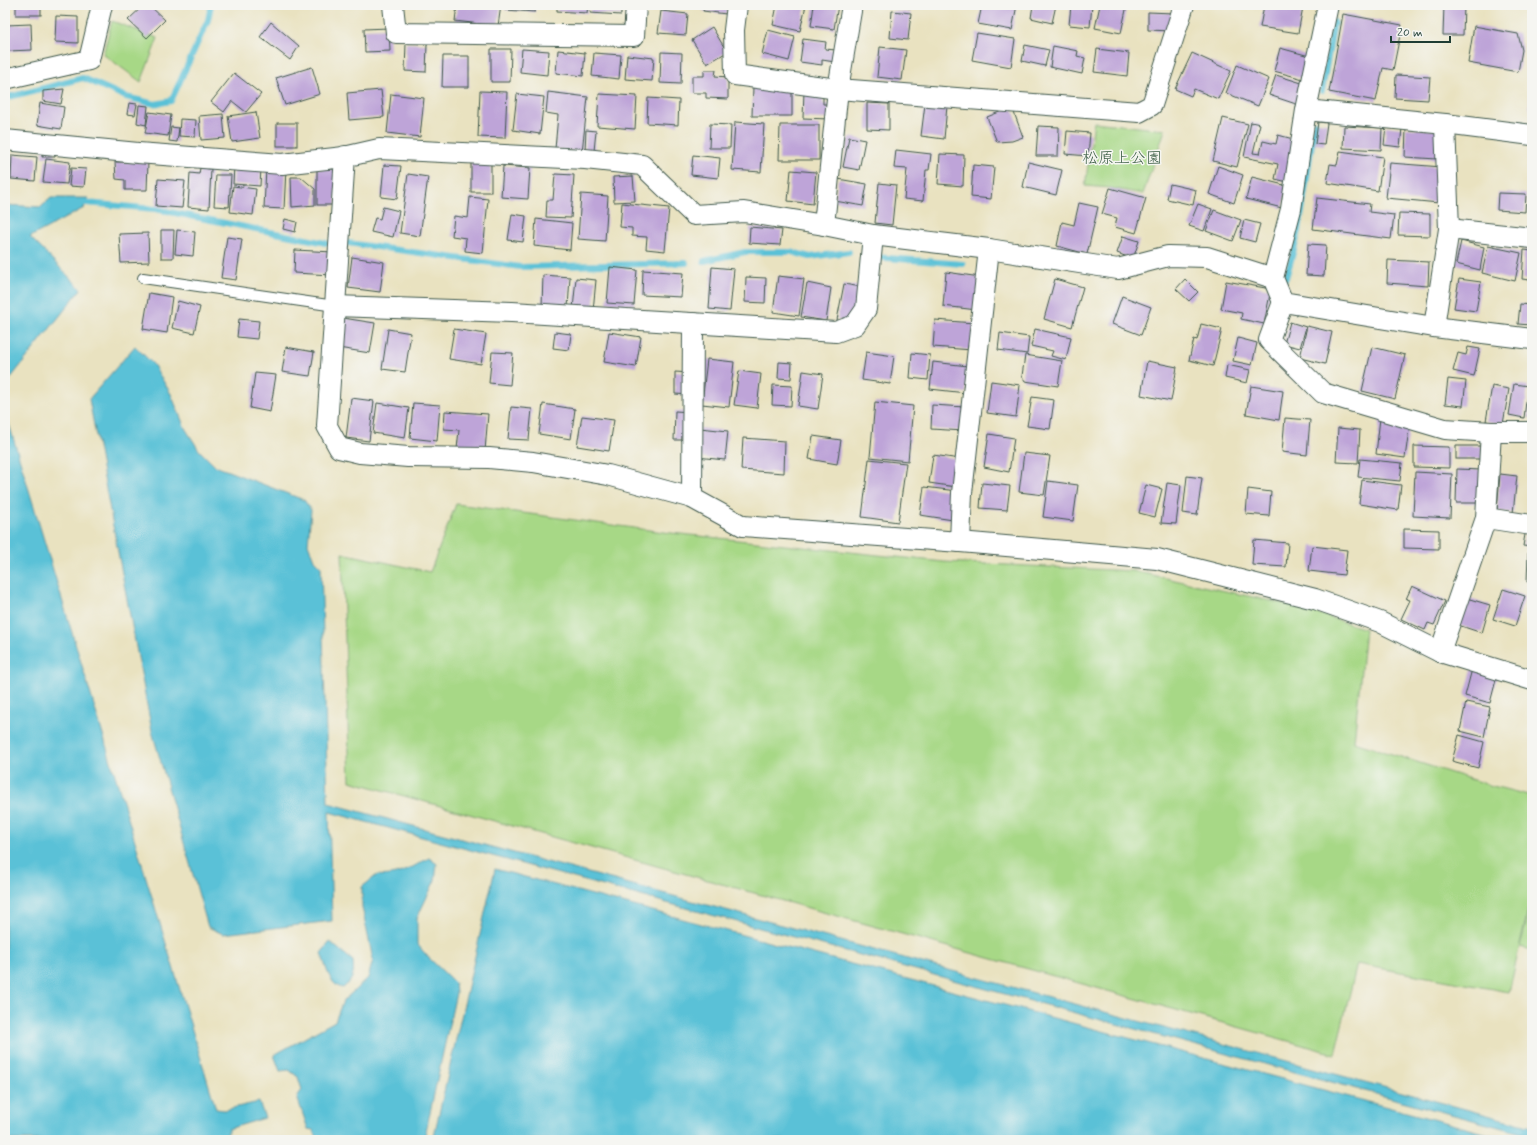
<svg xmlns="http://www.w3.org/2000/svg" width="1537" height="1145" viewBox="0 0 1537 1145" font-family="Mynerve,'Klee One',sans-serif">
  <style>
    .green { fill: #a7d886; stroke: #638a5d }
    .water { fill: #5ac1d7; stroke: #3c7f86 }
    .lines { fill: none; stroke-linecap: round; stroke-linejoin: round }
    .stream { stroke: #5ac1d7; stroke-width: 6 }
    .building { fill: #bea4d8 }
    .service-casing { stroke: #3d5649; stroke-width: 12 }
    .minor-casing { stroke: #3d5649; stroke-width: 22 }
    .service { stroke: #fff; stroke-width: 10 }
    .minor { stroke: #fff; stroke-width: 20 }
    .labels { text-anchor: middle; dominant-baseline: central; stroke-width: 3; stroke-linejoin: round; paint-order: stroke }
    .park-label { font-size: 16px; fill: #3a5c44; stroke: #f6f6f2 }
  </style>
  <rect width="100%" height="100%" fill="#f6f6f2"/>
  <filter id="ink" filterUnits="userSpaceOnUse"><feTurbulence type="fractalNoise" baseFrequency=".025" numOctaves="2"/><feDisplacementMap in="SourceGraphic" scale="8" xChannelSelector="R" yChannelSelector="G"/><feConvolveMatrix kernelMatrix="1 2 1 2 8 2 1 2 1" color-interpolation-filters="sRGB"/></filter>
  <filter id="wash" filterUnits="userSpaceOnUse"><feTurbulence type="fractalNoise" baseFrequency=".012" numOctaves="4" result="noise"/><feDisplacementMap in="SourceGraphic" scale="16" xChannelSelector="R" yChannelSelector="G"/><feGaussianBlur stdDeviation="0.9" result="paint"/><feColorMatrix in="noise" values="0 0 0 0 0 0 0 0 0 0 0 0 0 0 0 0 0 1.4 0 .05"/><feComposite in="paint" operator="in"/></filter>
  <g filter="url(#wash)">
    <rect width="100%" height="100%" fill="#e9e2c0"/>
    <!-- green -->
    <g class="green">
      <path d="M112,21L158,38L141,82L103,54Z"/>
      <path d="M1094,122L1165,130L1143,194L1110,188L1085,186Z"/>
      <path d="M456,504L671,533L944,562L1133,571L1299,607L1365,629L1354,742L1489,785L1532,796V893L1509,992L1357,964L1335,1054L350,781L342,553L430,572Z"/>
      <path d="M1532,899V950L1520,947Z"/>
    </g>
    <!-- water -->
    <g class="water">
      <path d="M51,198H88L84,208L30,237L81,289L10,379L5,402V205L41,207Z"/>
      <path d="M135,346L153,364L171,394L185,428L199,450L215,466L304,500L311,510L308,544L314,560L321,567L328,803L1532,1127V1136L329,812L332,921L223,934L208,927L152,731L89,399Z"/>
      <path d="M5,411L216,1109L224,1110L259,1102L265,1118L228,1129L227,1140H5Z"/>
      <path d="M429,858L437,864L435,880L417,918V944L428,957L455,983L456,993L424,1140H319L313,1130L308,1129L297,1097L302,1090L298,1077L289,1070L280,1071L274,1055L335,1021L343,1001L368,978L373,960L362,907V887L377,875C397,878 412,867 429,858Z"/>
      <path d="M495,869L1511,1140H433Z"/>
      <path d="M330,942L353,961C354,975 354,979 343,988C329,986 326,965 321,953Z"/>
    </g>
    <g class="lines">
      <!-- stream -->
      <g class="stream">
        <path d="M1322,91L1334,22"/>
        <path d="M5,98L83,78L126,97L155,104L171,101L208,20L211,5"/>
        <path d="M86,203L155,209L326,243"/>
        <path d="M348,243L520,267L686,263"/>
        <path d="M874,257L963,264"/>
        <path d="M704,261L745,252H792L810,257L849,252"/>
        <path d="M1286,278L1299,231L1315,123"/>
      </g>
    </g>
    <g id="blocks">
      <!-- building -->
      <g class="building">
        <rect x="16" y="5" width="25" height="10"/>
        <path d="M144,5H149L165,20L147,38L128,20Z"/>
        <path d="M457,5H501L498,26L455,21Z"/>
        <path d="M506,5H535V12L505,10Z"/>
        <path d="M557,5H588L587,13L557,11Z"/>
        <path d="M591,5H621V15L590,13Z"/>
        <path d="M704,5H727L726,14L703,11Z"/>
        <path d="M777,5H806L800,31L773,25Z"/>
        <path d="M814,5H838L834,29L811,26Z"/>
        <path d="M896,5H911L910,8Z"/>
        <path d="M982,5H1017L1012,30L978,24Z"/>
        <path d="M1033,5H1056L1052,23L1031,18Z"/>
        <path d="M1071,5H1092L1090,27L1069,25Z"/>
        <path d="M1100,5H1127L1121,33L1095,28Z"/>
        <path d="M1264,5H1290L1303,7L1298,33L1260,27Z"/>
        <path d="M1444,5L1464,6L1463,35H1443Z"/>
        <path d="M661,11L688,14L686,35L658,33Z"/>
        <path d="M892,11L911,13L908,40L890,38Z"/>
        <path d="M1148,12L1173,13L1172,31L1148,30Z"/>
        <path d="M1343,14L1402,25L1393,70L1383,68L1376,101L1329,92Z"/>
        <path d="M56,16L78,17V43L55,42Z"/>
        <path d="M271,22L299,46L290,60L260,37Z"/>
        <path d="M31,24L32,50L8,51L6,25Z"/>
        <path d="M1474,26L1518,34L1522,50L1518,72L1468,63Z"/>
        <path d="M712,27L727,52L707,64L692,40Z"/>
        <path d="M389,28L390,51L365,52L364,29Z"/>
        <path d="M768,30L795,37L789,61L762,54Z"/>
        <path d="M977,33L1015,39L1011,67L972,60Z"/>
        <path d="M803,39L826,42L825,49L836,50L835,62L822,60V65L800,62Z"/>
        <path d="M406,43L427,44L426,72L405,71Z"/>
        <path d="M1025,45L1049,50L1045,66L1022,61Z"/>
        <path d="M1053,46L1078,51L1077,56L1085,58L1082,74L1050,67Z"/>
        <path d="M880,47L906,50L902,80L877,77Z"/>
        <path d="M1280,48L1313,57L1307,80L1274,71Z"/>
        <path d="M491,49H511L510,82H491Z"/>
        <path d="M522,49L549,51L547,75L520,72Z"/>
        <path d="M1097,49L1129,53L1127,76L1094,72Z"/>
        <path d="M558,50L585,53L583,76L556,73Z"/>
        <path d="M661,52L682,53L681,84L660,83Z"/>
        <path d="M594,53L621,55L619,79L592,76Z"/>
        <path d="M1192,53L1231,71L1218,99L1194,89L1191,96L1175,89Z"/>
        <path d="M627,55L654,58L652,81L625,79Z"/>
        <path d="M443,56H469V87H442Z"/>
        <path d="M1237,65L1269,79L1258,106L1226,93Z"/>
        <path d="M312,67L320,94L285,105L276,78Z"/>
        <path d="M704,70H716L715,76L728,77V99L706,98V93H692V76H704Z"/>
        <path d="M234,73L261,94L246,112L232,101L224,112L211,102Z"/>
        <path d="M1276,75L1305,84L1299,105L1269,95Z"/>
        <path d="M1396,75L1430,77L1428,100L1395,98Z"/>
        <path d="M1530,83H1532V109H1529Z"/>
        <path d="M753,87L792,88V116H752Z"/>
        <path d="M64,89L61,104L43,101V91Z"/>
        <path d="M381,90L384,117L349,120L347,93Z"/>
        <path d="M480,91L507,92L505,138L478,137Z"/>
        <path d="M804,91L823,92V104H829V119L803,118Z"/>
        <path d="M548,92L588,97L582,152L555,149L558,115L546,113Z"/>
        <path d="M391,94L424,98L420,137L387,133Z"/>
        <path d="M517,94L544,97L540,134L513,130Z"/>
        <path d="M599,94L637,96L635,129L597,126Z"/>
        <path d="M648,98L679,100L678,125L647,123Z"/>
        <path d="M40,103L64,107L61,129L37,125Z"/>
        <path d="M129,103L137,104L135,115L127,114Z"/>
        <path d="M867,103L889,104V130L867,129Z"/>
        <path d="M925,104L947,106L944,139L921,136Z"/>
        <path d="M139,105L148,106L146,125L137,123Z"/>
        <path d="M1012,107L1023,137L1012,141L997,142L987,117Z"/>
        <path d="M149,112L171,115L168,136L145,133Z"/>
        <path d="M256,112L260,138L232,142L228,116Z"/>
        <path d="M223,114L225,138L201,140L199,116Z"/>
        <path d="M1223,118L1248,124L1237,167L1213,161Z"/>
        <path d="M180,119L196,120L195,137L179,136Z"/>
        <path d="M735,122L764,124L761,172L732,170Z"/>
        <path d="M1251,122L1260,124L1253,153L1260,154L1263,141L1276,144L1278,135L1297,140L1288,182L1275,179L1278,164L1244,157Z"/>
        <path d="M1318,122L1327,123L1324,145L1315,144Z"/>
        <rect x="277" y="123" width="20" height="23"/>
        <path d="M710,124L731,125L730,148H709Z"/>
        <path d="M780,125H819V160H779Z"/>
        <path d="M1038,126L1059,127L1058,156H1036Z"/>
        <path d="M1344,126L1382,128L1381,150L1343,148Z"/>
        <path d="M1386,126L1402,128L1400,147L1384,145Z"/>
        <path d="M171,127L179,128L177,142L169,141Z"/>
        <path d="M1406,128L1438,130L1437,159L1405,157Z"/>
        <path d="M586,130L596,131L594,151L585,150Z"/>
        <path d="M1067,131L1090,133L1088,156L1065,154Z"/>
        <path d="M849,137L865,140L859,170L843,167Z"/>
        <path d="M43,150H55V157H42Z"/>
        <path d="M896,150L931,154L929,170H926L923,201L904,199L907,169L894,168Z"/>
        <path d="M1340,151L1383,157L1378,191L1327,183L1330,164L1337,165Z"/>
        <path d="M940,154L964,155L963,186L938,184Z"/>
        <path d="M12,155L37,157L35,181L11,179Z"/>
        <path d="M693,155L720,158L718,178L691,175Z"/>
        <path d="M46,159L70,162L67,184L43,182Z"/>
        <path d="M115,162H148L147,190H125V180L116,179Z"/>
        <rect x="471" y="162" width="20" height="30"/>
        <path d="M1028,162L1062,170L1056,195L1023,187Z"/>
        <path d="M1390,163L1442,167L1439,203L1386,198Z"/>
        <path d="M384,165L401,166L397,199L381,197Z"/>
        <path d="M973,165L994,167L991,199L971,197Z"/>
        <path d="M234,166L261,168L260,186L233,184Z"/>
        <path d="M503,166L530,168L528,199L501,197Z"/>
        <path d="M1218,166L1243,175L1234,203L1209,194Z"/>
        <path d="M71,168L86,169L84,187L69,186Z"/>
        <path d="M200,168L211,169L209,209L188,207L190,173L199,174Z"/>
        <path d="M266,168L286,169L284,209L264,208Z"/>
        <rect x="317" y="169" width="19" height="36"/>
        <path d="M791,170L816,172L813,204L788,201Z"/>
        <path d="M408,174L428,177L420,236L400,233Z"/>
        <path d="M555,174L574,175L571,218L546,217L547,200H553Z"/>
        <path d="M216,175H231L229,207L214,206Z"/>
        <path d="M633,176L635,201L614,202L613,177Z"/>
        <path d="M291,177H301L315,189V205L292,207Z"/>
        <path d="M1252,177L1288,186L1282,208L1246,199Z"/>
        <path d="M158,179L185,181L182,208L156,206Z"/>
        <path d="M838,179L867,184L863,206L835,201Z"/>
        <path d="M879,183L896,185L892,225L875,223Z"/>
        <path d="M1170,184L1196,190L1193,205L1167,199Z"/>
        <path d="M233,186L256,189L253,215L230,212Z"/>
        <path d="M1110,188L1146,198L1136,233L1115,227L1117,218L1102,214Z"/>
        <path d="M1498,193L1526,194L1525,212L1497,210Z"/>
        <path d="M581,194L608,196L605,241L578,239Z"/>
        <path d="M470,197L488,199L483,253L465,251L466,238L452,236L454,216L468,218Z"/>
        <path d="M1317,198L1370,204L1369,212L1394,215L1391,239L1313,229Z"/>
        <path d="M622,203L669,208L665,251L646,249L647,237L632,236V228L620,227Z"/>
        <path d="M1079,203L1098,207L1087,254L1057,246L1062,222L1074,225Z"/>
        <path d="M1198,204L1212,209L1204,231L1189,226Z"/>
        <path d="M383,207L399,211L393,237L371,232L375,218L380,219Z"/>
        <path d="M1214,210L1241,220L1233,241L1206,231Z"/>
        <path d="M1399,213L1430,214V236L1398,235Z"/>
        <path d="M512,214L526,216L523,242L508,240Z"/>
        <path d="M285,219L297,222L295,232L283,229Z"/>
        <path d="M536,219L572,223L570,250L534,246Z"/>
        <path d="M1244,220L1260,224L1255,242L1240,238Z"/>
        <path d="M750,227L782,230L780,245L749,243Z"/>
        <path d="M161,230H174L173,258H161Z"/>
        <path d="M177,230L195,232L193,256L175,254Z"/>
        <path d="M148,233L149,262L121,263L119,234Z"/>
        <path d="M1123,236L1139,241L1133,259L1117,253Z"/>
        <path d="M227,237L242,239L236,280L221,278Z"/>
        <path d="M1461,241L1484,247L1480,270L1456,264Z"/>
        <path d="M1308,244L1326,245L1324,276L1306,275Z"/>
        <path d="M1488,246L1521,253L1515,281L1482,273Z"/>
        <path d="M295,250L333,252L332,275L294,273Z"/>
        <path d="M1524,250L1532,251L1530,280L1522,279Z"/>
        <path d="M352,257L384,262L380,292L348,288Z"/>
        <path d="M1388,260L1429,262L1428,286L1387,283Z"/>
        <path d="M610,267L637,270L634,305L607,303Z"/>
        <path d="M712,267L734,269L730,311L709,309Z"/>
        <path d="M643,270L683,273L681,297L642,295Z"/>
        <path d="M946,272L980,277L977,310L943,306Z"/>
        <path d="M543,275L570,277L568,308L542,306Z"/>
        <path d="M778,276L804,279L799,316L773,312Z"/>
        <path d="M746,277L766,278L765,303L745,302Z"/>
        <path d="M576,278L596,280L593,311L573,309Z"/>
        <path d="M1055,279L1083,287L1072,327L1044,319Z"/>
        <path d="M1185,279L1198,292L1189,301L1176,289Z"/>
        <path d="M1459,279L1481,282L1476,311L1454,308Z"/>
        <path d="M1226,281L1271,289L1264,324L1241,319L1242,313L1221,309Z"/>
        <path d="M807,283L831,288L826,321L801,317Z"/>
        <path d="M844,284L861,287L854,323L837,320Z"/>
        <path d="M149,293L172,297L167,333L143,329Z"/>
        <path d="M1122,296L1151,307L1141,335L1112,324Z"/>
        <path d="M178,301L200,307L194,333L172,328Z"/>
        <path d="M1520,304L1532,305L1530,325L1518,324Z"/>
        <path d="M343,318L375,323L370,353L338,348Z"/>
        <path d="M239,319L259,321L257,339L237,337Z"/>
        <path d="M935,320L974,323L972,350L933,347Z"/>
        <path d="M1290,322L1306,327L1300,348L1284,344Z"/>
        <path d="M1201,324L1222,329L1213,366L1189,360L1194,339L1197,340Z"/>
        <path d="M1307,326L1332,332L1325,364L1300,358Z"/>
        <path d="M388,329L411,333L405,372L382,369Z"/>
        <path d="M454,329L486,334L481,364L449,359Z"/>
        <path d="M1035,329L1071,337L1066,360L1051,356L1053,351L1031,346Z"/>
        <path d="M555,332L571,334L569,350L553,348Z"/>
        <path d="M609,332L641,337L636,367L604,362Z"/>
        <path d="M1000,333L1029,337L1027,354L998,350Z"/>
        <path d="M1238,338L1257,343L1252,365L1233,361Z"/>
        <path d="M286,347L314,352L310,376L282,372Z"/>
        <path d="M1372,347L1405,355L1395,399L1362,391Z"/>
        <path d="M1468,347L1480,349L1474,376L1453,371L1458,353L1466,355Z"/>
        <path d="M492,352L513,353L510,385L489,383Z"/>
        <path d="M866,352L894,356L890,384L862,380Z"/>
        <path d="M912,353L930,355L928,380L910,378Z"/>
        <path d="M1025,355L1062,361L1058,386L1025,381L1022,376Z"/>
        <path d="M707,359L734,362L729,407L702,404Z"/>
        <path d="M1147,361L1177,367L1171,401L1141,395Z"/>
        <path d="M779,362L792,363L791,379L778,378Z"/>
        <path d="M933,362L968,366L966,393L930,389Z"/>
        <path d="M1227,365L1250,370L1247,383L1225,378Z"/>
        <path d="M739,371L761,374L757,408L734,405Z"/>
        <path d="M803,371L823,374L818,409L798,406Z"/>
        <path d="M675,372L691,373L690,395L675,394Z"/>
        <path d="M255,373L276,375L270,412L250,408Z"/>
        <path d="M1448,379L1466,381L1463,406L1445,404Z"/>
        <path d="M991,381L1020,385L1016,417L987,413Z"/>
        <path d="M1514,384L1528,386L1524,418L1509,415Z"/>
        <path d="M773,385L792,386L791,406L772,405Z"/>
        <path d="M1251,386L1283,391L1279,420L1246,414Z"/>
        <path d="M1492,386L1509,389L1503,424L1486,421Z"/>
        <path d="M1531,391H1532V418L1528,417Z"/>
        <path d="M1032,397L1054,400L1050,429L1027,426Z"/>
        <path d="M351,398L374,401L369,441L346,438Z"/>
        <path d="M875,402L913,406L908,461L870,457Z"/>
        <path d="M377,403L409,408L405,438L373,433Z"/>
        <path d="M413,403L440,405L437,441L410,438Z"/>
        <path d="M543,404L575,409L571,439L539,434Z"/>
        <path d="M932,405L965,407L964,431L931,429Z"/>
        <path d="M511,407L532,409L529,440L508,439Z"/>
        <path d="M445,411L488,414L485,451L457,449L459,430L444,429Z"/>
        <path d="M675,411L690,412L689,440H674Z"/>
        <path d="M582,416L614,420L609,451L577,446Z"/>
        <path d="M1285,418L1310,420L1307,455L1282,452Z"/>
        <path d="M1380,418L1410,422L1405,458L1376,454Z"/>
        <path d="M700,428L728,431L725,460L697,457Z"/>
        <path d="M1338,428L1360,430L1358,463L1336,462Z"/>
        <path d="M989,434L1014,438L1009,472L984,467Z"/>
        <path d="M813,436L841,440L837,464L809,459Z"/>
        <path d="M743,438L785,441L784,473L741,470Z"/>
        <path d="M1414,446L1449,447V468L1414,467Z"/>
        <rect x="1456" y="446" width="26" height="13"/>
        <path d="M1024,453L1050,456L1044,495L1019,492Z"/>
        <path d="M933,455L960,459L956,487L929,483Z"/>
        <path d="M869,459L906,463L898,522L862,517Z"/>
        <path d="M1360,459L1402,463L1400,481L1358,477Z"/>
        <path d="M1457,469L1481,470L1480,503H1456Z"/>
        <path d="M1415,472L1452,474L1450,518L1413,516Z"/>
        <path d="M1500,474L1517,476L1513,513L1497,511Z"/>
        <path d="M1187,476L1202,478L1197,515L1183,513Z"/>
        <path d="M1362,480L1401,485L1398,510L1359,504Z"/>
        <path d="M1048,481L1078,485L1073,521L1043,517Z"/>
        <path d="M982,483L1010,486L1007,510L980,508Z"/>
        <path d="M1167,483L1181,485L1176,524L1161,523Z"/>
        <path d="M1146,485L1162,489L1155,517L1139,513Z"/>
        <path d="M924,487L957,491L953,520L920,515Z"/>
        <path d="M1248,489L1271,492L1269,516L1246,514Z"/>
        <path d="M1404,529L1439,530V549L1404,548Z"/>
        <path d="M1526,529L1532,530V547L1523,546Z"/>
        <path d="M1254,540L1288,543L1286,567L1252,565Z"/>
        <path d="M1312,546L1347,550L1344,575L1309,571Z"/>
        <path d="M1528,553H1532V582H1527Z"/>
        <path d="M1412,586L1445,601L1434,625L1428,623L1425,630L1401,619L1410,600L1406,599Z"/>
        <path d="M1503,589L1525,596L1515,626L1493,619Z"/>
        <path d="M1463,597L1490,605L1482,633L1455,624Z"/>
        <path d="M1472,669L1497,676L1490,703L1465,696Z"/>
        <path d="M1466,702L1490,707L1484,737L1460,731Z"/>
        <path d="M1459,735L1484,742L1478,768L1452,761Z"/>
      </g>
    </g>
  </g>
  <g filter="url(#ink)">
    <use href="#blocks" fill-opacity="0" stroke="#3d5649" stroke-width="1"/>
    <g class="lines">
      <!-- service casing -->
      <g class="service-casing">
        <path id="service" d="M143,278L335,306"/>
      </g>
      <!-- minor casing -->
      <g class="minor-casing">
        <g id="minor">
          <path d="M393,5L396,33L634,36L636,5"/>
          <path d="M737,5L734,30L735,75L838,89L1139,112L1152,105L1184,5"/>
          <path d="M1328,5L1306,110L1291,209L1273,278L1283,302L1434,327L1532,339"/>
          <path d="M5,79L89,60L102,5"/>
          <path d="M1306,110L1445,124L1532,135"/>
          <path d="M5,140L138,153L282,164L344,157L379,149L585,159L642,165L694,215L744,212L824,225L873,235L989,249L1118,269L1168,256L1207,257L1273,278"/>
          <path d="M345,156L327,426L339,448L360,453L408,457L489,458L533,462L608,475L692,498L743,526L960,542L1157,559L1315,599L1380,622L1440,652L1532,680"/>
          <path d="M824,225L838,89L852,5"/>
          <path d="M1449,229L1532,238"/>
          <path d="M1283,302L1269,340L1323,393L1445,429L1491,432H1532"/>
          <path d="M335,306L512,312L836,332L855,325L866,309L873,235"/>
          <path d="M1434,327L1449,229L1445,124"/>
          <path d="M1491,432L1486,518L1532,525"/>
          <path d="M692,498L693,323"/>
          <path d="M960,542L962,493L989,249"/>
          <path d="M1440,652L1486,518"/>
        </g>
      </g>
      <!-- service -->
      <use href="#service" class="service"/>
      <!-- minor -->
      <use href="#minor" class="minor"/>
    </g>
  </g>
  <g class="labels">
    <!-- park labels -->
    <g class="park-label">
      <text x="1122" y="158">松原上公園</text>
    </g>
  </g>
  <!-- margin -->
  <rect width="1537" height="1145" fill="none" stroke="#f6f6f2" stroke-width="20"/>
  <!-- scale -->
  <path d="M1391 36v6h59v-6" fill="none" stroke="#1f3d34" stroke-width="2"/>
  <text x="1397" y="36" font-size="12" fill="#1f3d34" stroke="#f6f6f2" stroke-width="3" paint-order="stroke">20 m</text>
</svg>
